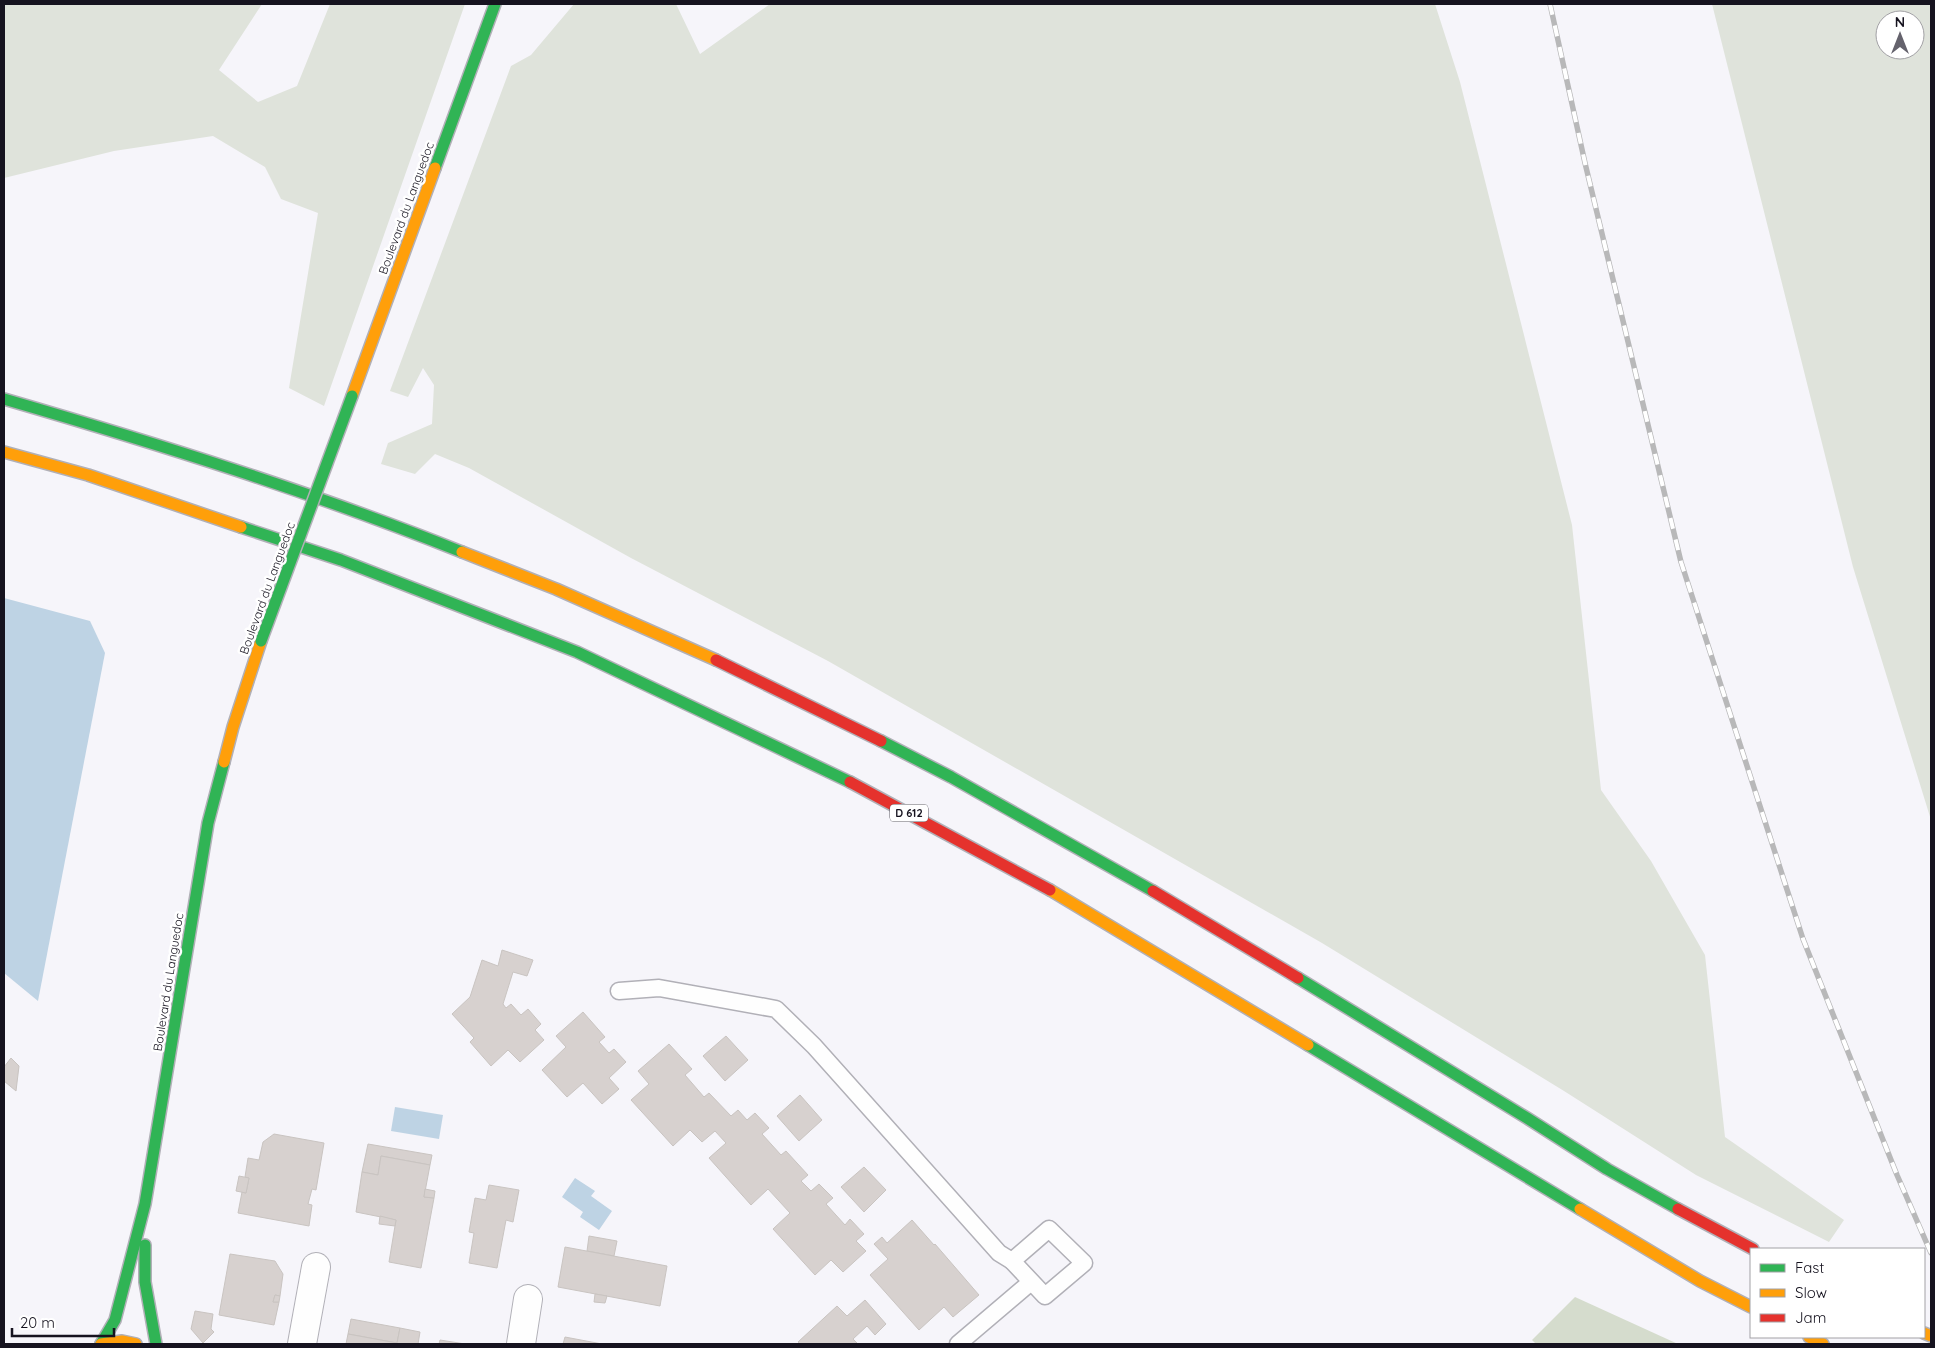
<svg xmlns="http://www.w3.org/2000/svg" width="1935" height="1348" viewBox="0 0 1935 1348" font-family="Quicksand,sans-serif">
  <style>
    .green { fill: #dfe3db; fill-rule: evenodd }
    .forest { fill: #d5dccd }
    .water { fill: #bed3e4 }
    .building { fill: #d7d1cf; stroke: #c9c4c1 }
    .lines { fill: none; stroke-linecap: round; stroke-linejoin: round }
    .lane-casing { stroke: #b1b0b7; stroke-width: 19 }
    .street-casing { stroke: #b1b0b7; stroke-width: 30 }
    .fast-casing { stroke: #b1b0b7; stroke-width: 14 }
    .slow-casing { stroke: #b1b0b7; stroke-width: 14 }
    .jam-casing { stroke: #b1b0b7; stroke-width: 14 }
    .lane { stroke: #fefefe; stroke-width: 16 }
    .street { stroke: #fefefe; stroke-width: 28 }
    .fast { stroke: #30b455; stroke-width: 11 }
    .slow { stroke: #ff9f0a; stroke-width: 11 }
    .jam { stroke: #e5322d; stroke-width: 11 }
    .rail-casing { stroke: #b8b8b9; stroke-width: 5.5 }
    .rail { stroke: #fff; stroke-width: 4; stroke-dasharray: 11; stroke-linecap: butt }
    .fast-bridge-casing { stroke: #b1b0b7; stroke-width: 14; stroke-linecap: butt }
    .fast-bridge { stroke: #30b455; stroke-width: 11 }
    .labels { text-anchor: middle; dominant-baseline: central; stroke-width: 5; stroke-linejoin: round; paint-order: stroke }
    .shield { fill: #fff; stroke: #5c5a62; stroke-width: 1 }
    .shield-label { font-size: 11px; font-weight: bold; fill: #16131f }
    .street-label { font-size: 12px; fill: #16131f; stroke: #fff }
  </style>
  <rect width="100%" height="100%" fill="#f6f5fa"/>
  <!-- green -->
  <g class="green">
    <path d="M4,4H262L219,70L258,102L297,86L330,4H465L324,406L289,388L318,213L281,199L265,167L213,136L114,151L4,178Z"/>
    <path d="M574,4H676L700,54L770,4H1435L1460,82L1572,525L1601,790L1651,861L1705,955L1725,1137L1844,1220L1829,1242L1696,1175L1564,1091L1322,943L828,661L631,558L469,468L435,454L415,474L381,464L388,443L432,424L434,385L423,368L408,397L390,391L511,66L531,55Z"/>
    <path d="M1712,4H1931V820L1853,567ZM1885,20H1915V50H1885Z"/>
  </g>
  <!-- forest -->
  <path class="forest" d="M1575,1297L1678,1344H1536L1532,1340Z"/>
  <!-- water -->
  <g class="water">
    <path d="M4,598L90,621L105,653L38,1001L4,973Z"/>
    <path d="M395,1107L443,1115L439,1139L391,1131Z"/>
    <path d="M575,1178L595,1191L591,1196L612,1211L599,1230L580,1217L583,1212L562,1197Z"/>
  </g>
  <!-- building -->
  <g class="building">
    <path d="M502,950L533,960L527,976L513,972L503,1004L506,1008L511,1004L521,1015L528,1009L541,1024L535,1030L544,1040L520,1062L508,1050L491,1066L470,1042L474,1038L452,1014L470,997L482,960L498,966Z"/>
    <path d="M583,1012L605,1037L599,1042L609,1053L614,1049L626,1062L609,1078L619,1089L602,1104L583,1083L567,1097L542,1070L566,1047L556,1036Z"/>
    <path d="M726,1036L748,1060L725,1081L703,1056Z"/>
    <path d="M669,1044L692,1069L685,1075L704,1097L709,1093L731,1116L738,1110L747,1120L755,1113L769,1128L762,1134L781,1155L786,1151L808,1175L801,1181L811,1191L819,1184L833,1198L826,1204L845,1225L850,1219L864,1234L856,1241L866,1251L843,1272L831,1260L815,1275L773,1229L790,1213L768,1189L751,1205L709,1158L726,1143L715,1131L702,1142L690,1130L673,1146L631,1100L649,1084L638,1071Z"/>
    <path d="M11,1058L19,1066L16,1091L4,1081V1067Z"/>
    <path d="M800,1095L822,1120L799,1141L777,1116Z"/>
    <path d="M274,1134L324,1143L316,1190L312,1189L308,1204L312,1205L309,1226L238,1213L242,1192L246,1193L249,1178L245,1177L248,1158L259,1160L263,1142Z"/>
    <path d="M368,1144L432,1155L430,1165L381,1156L378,1175L362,1172Z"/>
    <path d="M381,1156L430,1165L424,1197L434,1198L421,1268L389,1262L396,1220L356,1212L362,1172L378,1175Z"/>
    <path d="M864,1167L886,1190L864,1212L841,1187Z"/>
    <path d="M239,1176L249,1178L246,1193L236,1191Z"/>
    <path d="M489,1185L519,1190L513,1222L506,1220L497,1268L469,1263L474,1233L469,1232L475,1198L486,1200Z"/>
    <path d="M425,1189L435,1191L434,1198L424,1197Z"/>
    <path d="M380,1216L396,1220L395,1226L379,1224Z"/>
    <path d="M912,1220L934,1245L935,1244L979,1295L953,1317L944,1307L919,1330L870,1275L888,1259L874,1244L882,1237L887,1243Z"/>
    <path d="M589,1236L617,1241L614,1256L587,1251Z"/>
    <path d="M565,1247L667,1266L660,1306L558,1287Z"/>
    <path d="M230,1254L275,1261L283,1274L280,1296L275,1295L273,1302H279L274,1325L219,1315Z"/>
    <path d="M595,1294L607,1296L605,1303L594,1302Z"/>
    <path d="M275,1295L280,1296L279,1302H273Z"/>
    <path d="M865,1300L886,1324L875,1335L867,1326L853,1339L858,1344H800L798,1342L837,1306L847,1316Z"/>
    <path d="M195,1311L213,1314L211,1329L214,1332L203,1343L191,1329Z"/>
    <path d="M351,1319L400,1328L397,1343L348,1334Z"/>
    <path d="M400,1328L420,1332L418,1344H346L348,1334L397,1343Z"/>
    <path d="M565,1337L602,1344H563Z"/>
    <path d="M440,1340L465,1344H439Z"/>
  </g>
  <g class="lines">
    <!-- lane casing -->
    <g class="lane-casing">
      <g id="lane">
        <path d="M619,991L659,988L776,1009L814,1046L999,1253L1012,1261"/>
        <path d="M1049,1229L1084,1263L1045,1296L1012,1261Z"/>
        <path d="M958,1344L1031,1282"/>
      </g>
    </g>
    <!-- street casing -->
    <g class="street-casing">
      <g id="street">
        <path d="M302,1344L316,1267"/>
        <path d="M521,1344L528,1299"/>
      </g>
    </g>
    <!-- fast casing -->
    <g class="fast-casing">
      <g id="fast">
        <path d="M435,168L495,4"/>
        <path d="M4,399C159,444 312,492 462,552"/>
        <path d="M241,527L341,560L577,652L850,782"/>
        <path d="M881,741L951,777L1153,891"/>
        <path d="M1298,978L1527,1118L1607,1169L1678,1209"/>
        <path d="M1308,1045L1580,1209"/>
        <path d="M145,1245V1282L156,1344"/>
        <path d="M101,1344L115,1320L145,1204L208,823L224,762"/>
      </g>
    </g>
    <!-- slow casing -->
    <g class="slow-casing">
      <g id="slow">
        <path d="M352,396L435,168"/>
        <path d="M4,452L88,475L241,527"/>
        <path d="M462,552L556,589L716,660"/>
        <path d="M224,762L233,727L261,641"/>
        <path d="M1050,890L1308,1045"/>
        <path d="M1580,1209L1700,1281L1751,1307"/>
        <path d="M1924,1333L1931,1336"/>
        <path d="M1809,1337L1823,1344"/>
        <path d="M101,1344L122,1341L136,1344"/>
      </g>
    </g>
    <!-- jam casing -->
    <g class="jam-casing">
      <g id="jam">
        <path d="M716,660L881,741"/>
        <path d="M850,782L1050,890"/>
        <path d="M1153,891L1298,978"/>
        <path d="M1678,1209L1753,1249"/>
      </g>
    </g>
    <!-- lane -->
    <use href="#lane" class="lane"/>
    <!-- street -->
    <use href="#street" class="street"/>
    <!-- fast -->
    <use href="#fast" class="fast"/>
    <!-- slow -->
    <use href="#slow" class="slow"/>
    <!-- jam -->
    <use href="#jam" class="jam"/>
    <!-- rail casing -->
    <g class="rail-casing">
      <path id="rail" d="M1550,4L1585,163L1681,562L1803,939L1897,1175L1931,1253"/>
    </g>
    <!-- rail -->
    <use href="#rail" class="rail"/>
    <!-- fast-bridge casing -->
    <g class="fast-bridge-casing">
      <path id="fast-bridge" d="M261,641L352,396"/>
    </g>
    <!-- fast-bridge -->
    <use href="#fast-bridge" class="fast-bridge"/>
  </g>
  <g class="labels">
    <!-- shield labels -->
    <rect class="shield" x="890" y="804.5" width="38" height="17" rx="4"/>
    <g class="shield-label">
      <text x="909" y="813">D 612</text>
    </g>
    <!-- street labels -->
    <g class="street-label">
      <text transform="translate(406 208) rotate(-70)">Boulevard du Languedoc</text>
      <text transform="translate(267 588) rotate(-70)">Boulevard du Languedoc</text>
      <text transform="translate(168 982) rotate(-81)">Boulevard du Languedoc</text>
    </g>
  </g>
  <!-- border -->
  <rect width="1935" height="1348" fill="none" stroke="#16131f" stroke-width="10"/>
  <!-- legend -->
  <rect x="1750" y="1248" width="175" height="90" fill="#ffffff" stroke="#a2a1a5"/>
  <rect x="1760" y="1264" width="25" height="8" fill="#30b455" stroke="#a2a1a5"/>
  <text x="1795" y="1273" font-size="15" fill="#16131f">Fast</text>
  <rect x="1760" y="1289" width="25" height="8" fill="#ff9f0a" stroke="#a2a1a5"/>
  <text x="1795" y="1298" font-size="15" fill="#16131f">Slow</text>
  <rect x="1760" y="1314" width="25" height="8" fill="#e5322d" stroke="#a2a1a5"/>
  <text x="1795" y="1323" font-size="15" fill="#16131f">Jam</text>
  <!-- north arrow -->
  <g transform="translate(1900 35)"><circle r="24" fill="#ffffff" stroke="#a2a1a5"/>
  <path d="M0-4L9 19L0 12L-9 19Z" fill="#64626c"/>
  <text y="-8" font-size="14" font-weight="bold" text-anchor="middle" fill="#16131f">N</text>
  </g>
  <!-- scale -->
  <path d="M12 1328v8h102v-8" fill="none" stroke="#16131f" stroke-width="2.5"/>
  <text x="20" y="1328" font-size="15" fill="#16131f" stroke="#ffffff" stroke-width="4" paint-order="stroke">20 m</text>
</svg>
